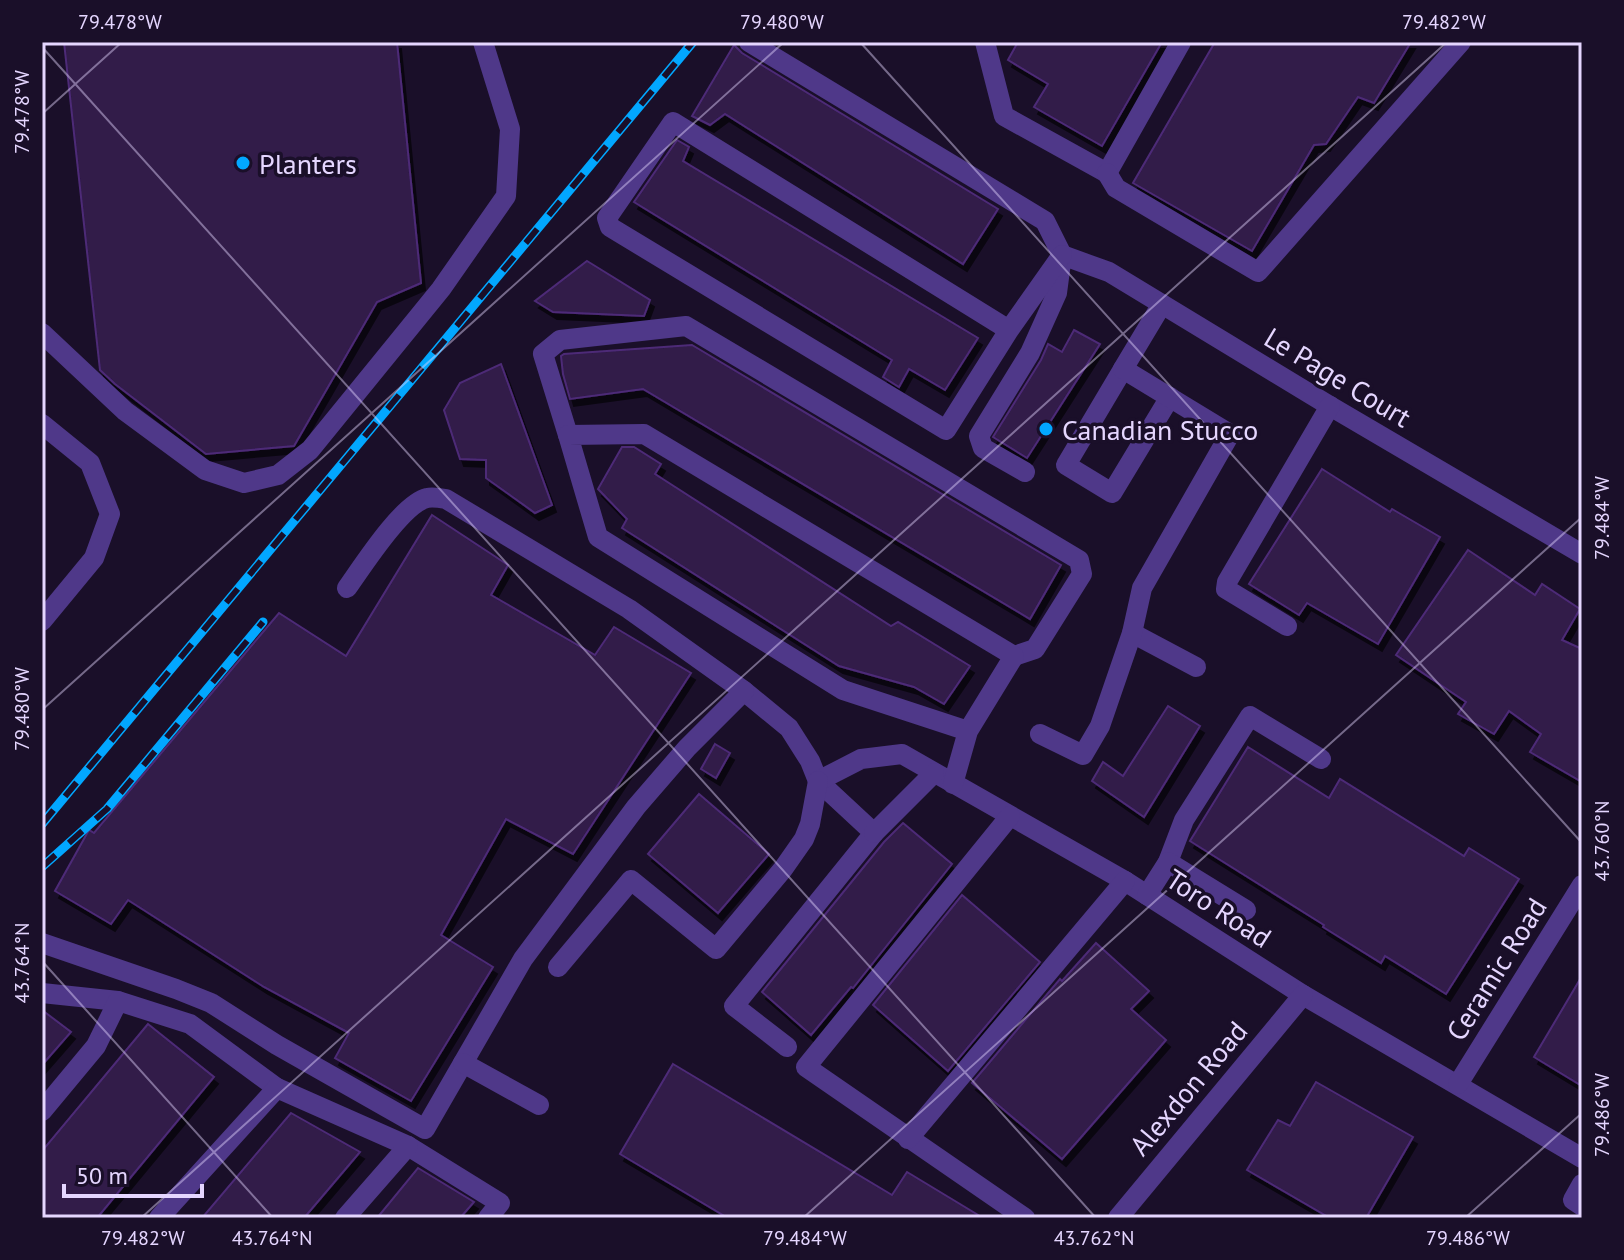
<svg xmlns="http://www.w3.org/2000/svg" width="1624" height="1260" viewBox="0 0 1624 1260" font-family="'PT Sans',sans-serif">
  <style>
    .building { fill: #301a4a; stroke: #4d2b77; stroke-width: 2; filter: url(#shadow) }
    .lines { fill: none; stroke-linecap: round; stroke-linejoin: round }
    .minor { stroke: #4f3889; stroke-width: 20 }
    .rail-casing { stroke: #02a7ff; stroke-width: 9 }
    .rail { stroke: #1a0f29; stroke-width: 6; stroke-dasharray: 18; stroke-linecap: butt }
    .ticks { fill: none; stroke: #e5d6ff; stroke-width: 2; stroke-opacity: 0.45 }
    .poi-dot { fill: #02a7ff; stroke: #1a0f29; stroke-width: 3 }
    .labels { text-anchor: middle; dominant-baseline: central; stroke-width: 7; stroke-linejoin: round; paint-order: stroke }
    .poi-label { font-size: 28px; fill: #e5d6ff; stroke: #1a0f29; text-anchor: start }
    .street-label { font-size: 28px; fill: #e5d6ff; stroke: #1a0f29 }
    .neatline { fill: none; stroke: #e5d6ff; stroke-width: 3 }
    .ticks-label { font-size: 20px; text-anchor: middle; fill: #e5d6ff }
  </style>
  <defs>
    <filter id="shadow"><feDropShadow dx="4" dy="7" stdDeviation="0" flood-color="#0009"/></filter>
  </defs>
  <rect width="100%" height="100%" fill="#1a0f29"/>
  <!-- building -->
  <g class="building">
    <path d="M64,42H397L421,283L377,302L294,446L206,454L115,384L100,370Z"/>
    <path d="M1018,42H1162L1102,146L1034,107L1048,84L1008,60Z"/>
    <path d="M1215,42H1411L1374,103L1358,97L1326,144L1314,145L1252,251L1133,183Z"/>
    <path d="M734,45L742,53L998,209L963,264L725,114L710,125L692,116Z"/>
    <path d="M677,140L689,147L683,161L978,338L945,390L909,369L899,387L883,377L892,360L634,202Z"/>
    <path d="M587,261L650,300L644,316L553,312L535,301Z"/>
    <path d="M1074,330L1100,344L1027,458L993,437L1041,360L1048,344L1062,352Z"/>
    <path d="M692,345L1061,565L1030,619L643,389L570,399L563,374L561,356L564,354Z"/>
    <path d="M501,364L552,505L535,513L486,478V460L460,459L444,410L460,383Z"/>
    <path d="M622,447H634L661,464L655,474L891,626L898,622L970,666L944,704L914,687L839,666L622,528L627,519L598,489Z"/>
    <path d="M1322,469L1390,512L1392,509L1440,537L1378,644L1307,603L1299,615L1249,584Z"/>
    <path d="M432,515L508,565L491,595L595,655L614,627L691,673L573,854L506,819L441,935L493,967L411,1101L335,1058L349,1033L264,987L128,900L111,924L55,891L89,830L94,833L279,613L346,656Z"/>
    <path d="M1468,550L1535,595L1542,584L1580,609L1562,640L1582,649V782L1530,752L1541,734L1509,711L1494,734L1458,714L1466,702L1396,655Z"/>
    <path d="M1168,706L1200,726L1144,817L1092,781L1103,762L1123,776Z"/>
    <path d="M715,744L730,753L716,778L701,769Z"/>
    <path d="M1248,747L1329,798L1340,779L1464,856L1469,848L1519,879L1446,994L1385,956L1381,963L1323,927L1324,925L1190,841Z"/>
    <path d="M699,794L769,854L718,913L648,854Z"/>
    <path d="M903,823L952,864L853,988L851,987L811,1035L762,992L884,842Z"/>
    <path d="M962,895L1040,962L948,1071L873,1005Z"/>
    <path d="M1096,943L1149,991L1131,1009L1166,1040L1062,1159L972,1083L1060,979L1062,981Z"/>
    <path d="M1582,976V1086L1534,1057Z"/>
    <path d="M42,1010L71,1032L42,1065Z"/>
    <path d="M148,1024L214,1077L97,1218H42V1151Z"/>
    <path d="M673,1064L892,1195L907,1172L983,1218H728L620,1154Z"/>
    <path d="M1316,1082L1413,1137L1366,1218H1330L1247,1170L1278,1120L1290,1126Z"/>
    <path d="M291,1113L360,1152L304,1218H202Z"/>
    <path d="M418,1168L474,1202L460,1218H377Z"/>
  </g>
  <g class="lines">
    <!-- minor -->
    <g class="minor">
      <path d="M749,42L1045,221L1062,255L1057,293L1030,353L979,436L983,448L1025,472"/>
      <path d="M985,42L1004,116L1107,173L1181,42"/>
      <path d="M1107,173L1116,188L1258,272L1461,42"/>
      <path d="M1062,255L1109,272L1330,406L1582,554"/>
      <path d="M1009,330L673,122L607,218L610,227L946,430L1009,330L1062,255"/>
      <path d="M42,333L125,411L205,470L244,483L278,475L310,450L441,289L506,196L510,129L483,42"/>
      <path d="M1123,369L1066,465L1112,493L1170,397"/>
      <path d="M42,424L90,463L110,514L94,558L42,621"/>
      <path d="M568,435L543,354L560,340L686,326L1079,560L1082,574L1035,649L1014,656"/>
      <path d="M347,588C362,567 402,504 427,498C432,497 440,498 446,499L629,609L744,691L789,728L810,761L818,781L874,833L734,1006L787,1047"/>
      <path d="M1287,626L1226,589L1227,582L1330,406"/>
      <path d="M1132,633L1196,667"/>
      <path d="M1040,734L1083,755L1100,726L1132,633L1142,588L1230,434L1123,369L1162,304"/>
      <path d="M818,781L861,759L902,754L1125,881L1303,995L1582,1158"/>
      <path d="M953,784L968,731L1014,656L644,434L568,435L598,537L843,690L968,731"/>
      <path d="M1010,816L806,1067L1025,1218"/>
      <path d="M874,833L934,773"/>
      <path d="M1168,862L1184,820L1250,716L1321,759"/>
      <path d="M1147,895L1168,862L1246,910"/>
      <path d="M42,943L176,989L211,1003L277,1045L425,1129L523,959L636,807L687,748L744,691"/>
      <path d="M558,967L631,880L716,949L783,869L804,839L810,824L818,781"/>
      <path d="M42,993L118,1001"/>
      <path d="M463,1063L539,1105"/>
      <path d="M1458,1084L1582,885"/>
      <path d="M42,1111L96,1046L118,1001L190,1024L277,1088"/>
      <path d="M908,1139L1125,881"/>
      <path d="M1582,1184L1573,1200L1582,1206"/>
      <path d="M159,1218L277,1088L408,1146L500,1203L488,1218"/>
      <path d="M345,1218L408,1146"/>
      <path d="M1118,1218L1303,995"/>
    </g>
    <!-- rail casing -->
    <g class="rail-casing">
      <g id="rail">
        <path d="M42,824L693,42"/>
        <path d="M42,867L107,809L263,622"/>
      </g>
    </g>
    <!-- rail -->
    <use href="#rail" class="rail"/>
  </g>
  <!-- ticks -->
  <path class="ticks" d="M860,42L1582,843M42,47L1096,1218M42,114L122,42M42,710L784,42M42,961L273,1218M141,1218L1447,42M803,1218L1582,517M1465,1218L1582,1113"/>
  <!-- markers -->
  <g class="poi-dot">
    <circle cx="243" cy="163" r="8"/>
    <circle cx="1046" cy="429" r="8"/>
  </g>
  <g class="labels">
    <!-- poi labels -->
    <g class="poi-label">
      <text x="259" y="163">Planters</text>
      <text x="1062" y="429">Canadian Stucco</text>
    </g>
    <!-- street labels -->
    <g class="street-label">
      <text transform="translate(1338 377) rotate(31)">Le Page Court</text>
      <text transform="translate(1219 908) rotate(33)">Toro Road</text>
      <text transform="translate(1496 969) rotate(-58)">Ceramic Road</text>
      <text transform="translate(1188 1088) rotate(-50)">Alexdon Road</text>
    </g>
  </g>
  <!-- border -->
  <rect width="1624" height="1260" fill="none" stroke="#1a0f29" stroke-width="88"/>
  <!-- scale -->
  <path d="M64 1184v12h138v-12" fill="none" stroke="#e5d6ff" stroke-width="4"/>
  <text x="76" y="1184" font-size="24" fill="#e5d6ff" stroke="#1a0f29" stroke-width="6" paint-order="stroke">50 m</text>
  <rect x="44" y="44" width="1536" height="1172" class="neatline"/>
  <g class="ticks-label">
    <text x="120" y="29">79.478°W</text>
    <text x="782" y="29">79.480°W</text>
    <text x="1444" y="29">79.482°W</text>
    <text transform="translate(22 112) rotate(-90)" y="7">79.478°W</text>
    <text transform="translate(1602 518) rotate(-90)" y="7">79.484°W</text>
    <text transform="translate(22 709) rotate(-90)" y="7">79.480°W</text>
    <text transform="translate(1602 841) rotate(-90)" y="7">43.760°N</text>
    <text transform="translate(22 963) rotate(-90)" y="7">43.764°N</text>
    <text transform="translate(1602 1115) rotate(-90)" y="7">79.486°W</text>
    <text x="143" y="1245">79.482°W</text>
    <text x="272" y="1245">43.764°N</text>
    <text x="805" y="1245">79.484°W</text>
    <text x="1094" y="1245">43.762°N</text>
    <text x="1468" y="1245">79.486°W</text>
  </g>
</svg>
